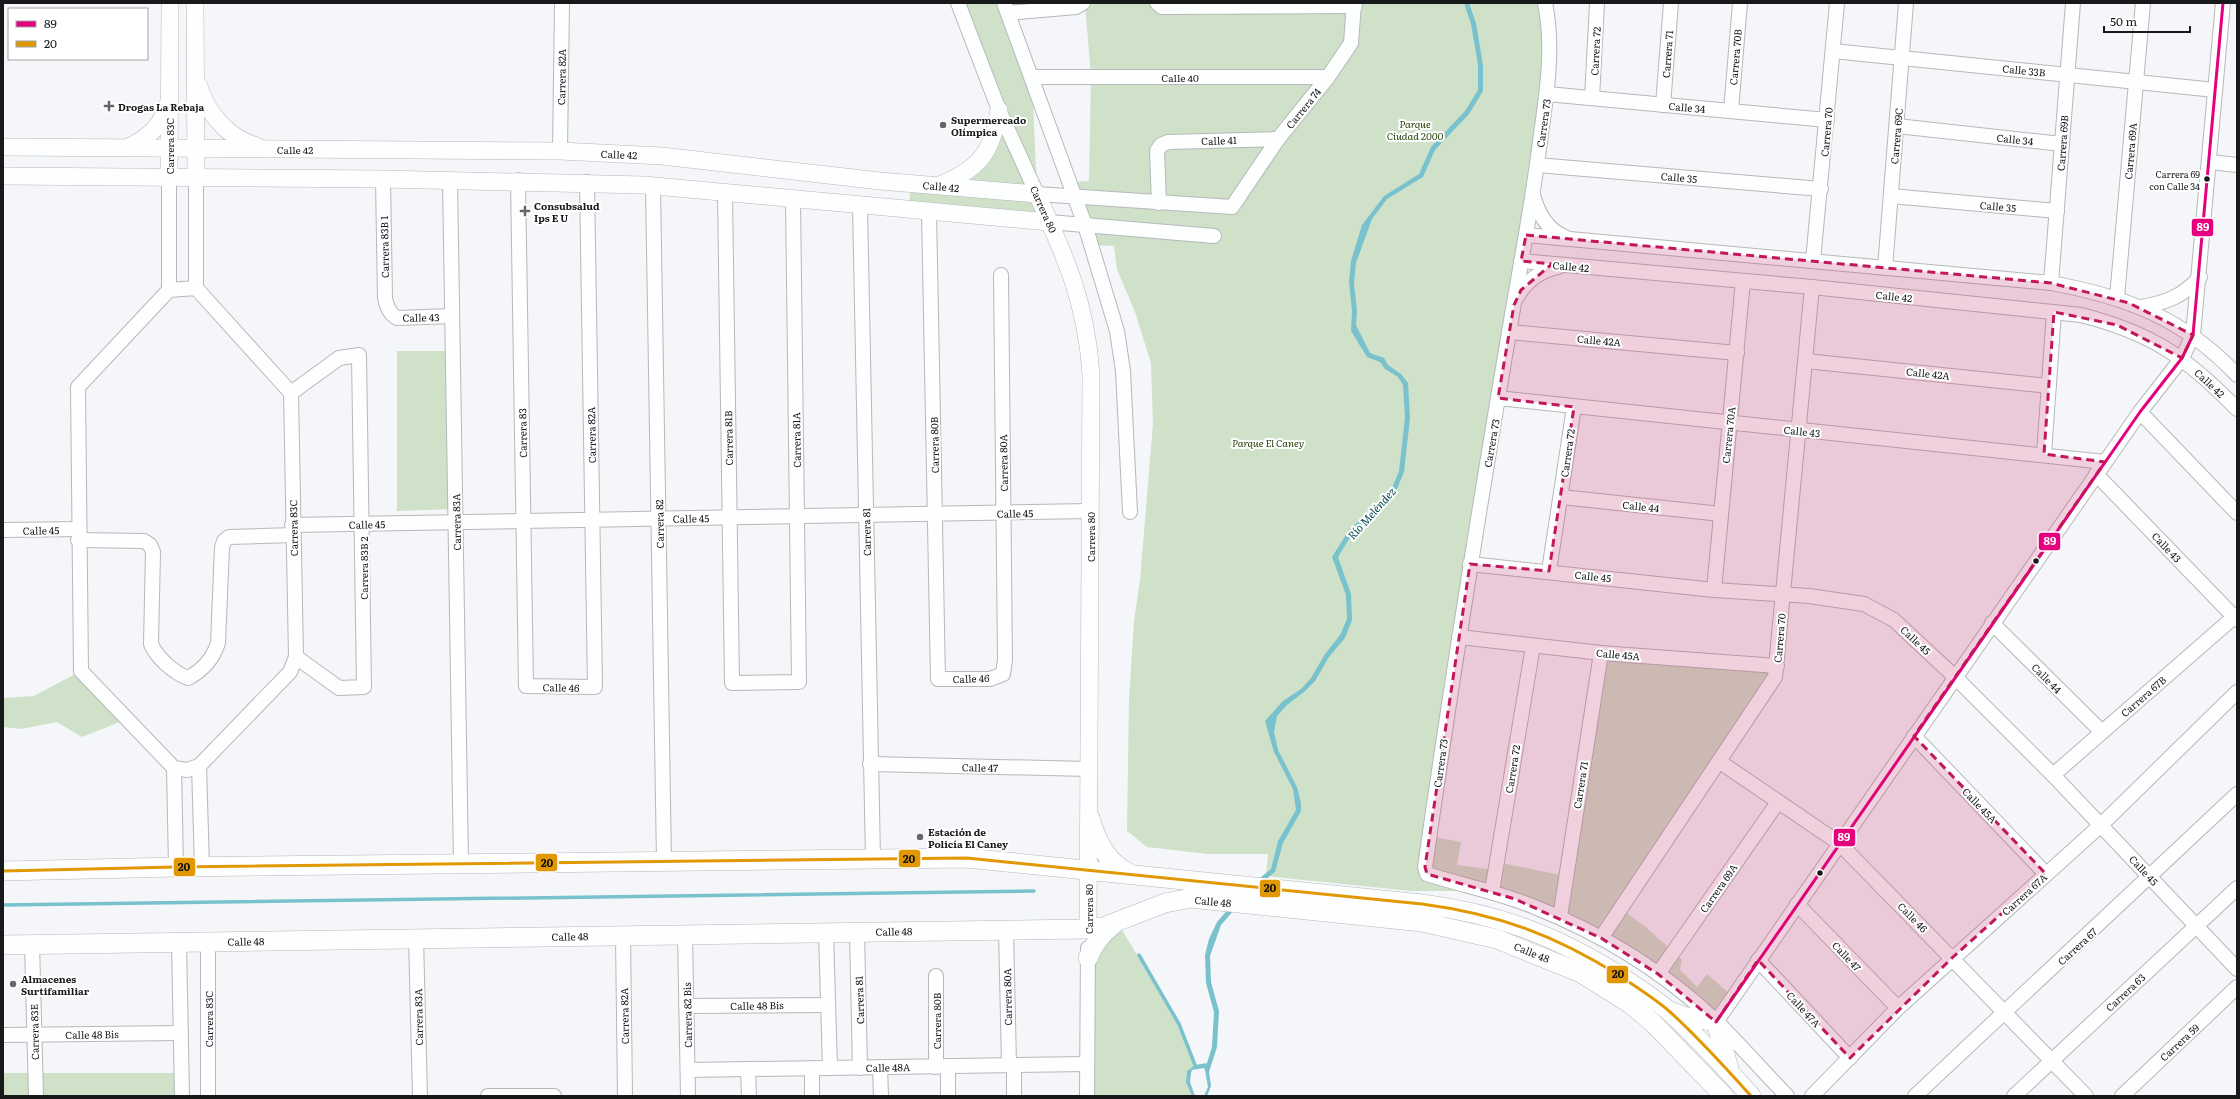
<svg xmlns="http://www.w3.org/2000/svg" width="2240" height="1099" viewBox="0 0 2240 1099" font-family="Literata,serif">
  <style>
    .green { fill: #cfe1c8 }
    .water { fill: #79c2cd }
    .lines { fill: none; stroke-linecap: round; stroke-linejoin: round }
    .stream { stroke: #79c2cd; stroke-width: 3.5 }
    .minor-casing { stroke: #b7b8ba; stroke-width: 16 }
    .tertiary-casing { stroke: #b7b8ba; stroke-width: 18 }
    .secondary-casing { stroke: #b7b8ba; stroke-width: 20 }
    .minor { stroke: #fdfefe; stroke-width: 14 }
    .tertiary { stroke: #fdfefe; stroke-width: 17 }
    .secondary { stroke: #fdfefe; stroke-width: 19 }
    .bus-1-casing { stroke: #fff; stroke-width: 6 }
    .bus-2-casing { stroke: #fff; stroke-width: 6 }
    .bus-1 { stroke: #e5007d; stroke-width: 3 }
    .bus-2 { stroke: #e19803; stroke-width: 3 }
    .marked { fill: #c2185b; fill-opacity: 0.2; stroke: #c2185b; stroke-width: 3; stroke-dasharray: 8 5; stroke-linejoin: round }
    .poi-dot { fill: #646668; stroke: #fff; stroke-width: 1.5 }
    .bus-dot { fill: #17191a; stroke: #fff; stroke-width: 1.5 }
    .labels { text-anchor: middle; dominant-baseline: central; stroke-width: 4; stroke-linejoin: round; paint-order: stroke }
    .bus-label { font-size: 9px; fill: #17191a; stroke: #fff; text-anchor: end }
    .street-label { font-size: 10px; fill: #17191a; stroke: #fff }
    .poi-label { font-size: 10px; font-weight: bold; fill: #17191a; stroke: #fff; text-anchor: start }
    .park-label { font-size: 10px; font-style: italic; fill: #1e3d02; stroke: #fff }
    .water-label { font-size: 11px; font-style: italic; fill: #03464d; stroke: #fff }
    .line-badge { stroke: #fff; stroke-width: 1.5 }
    .badge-label { font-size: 11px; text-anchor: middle; font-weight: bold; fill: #fff }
    .pale-badge-label { font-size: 11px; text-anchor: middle; font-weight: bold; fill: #111 }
  </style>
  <rect width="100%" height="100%" fill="#f4f6f9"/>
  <!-- green -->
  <g class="green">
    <path d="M958,3H1004L1032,77L1037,194L1049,222L909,209L911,183L938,185L982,158L999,110Z"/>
    <path d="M1085,3H1545L1549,47L1430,836L1461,842L1457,865L1495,870L1497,862L1566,876L1601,653L1777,666L1621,909L1647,928L1682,960L1680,970L1697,987L1707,974L1733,997L1716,1022L1601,938L1492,891H1411L1266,876L1268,854H1208L1147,847L1127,831L1129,700L1134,621L1140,580L1153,424L1151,363L1135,312L1117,269L1114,246L1091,245L1068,182L1089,181L1091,77Z"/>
    <path d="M397,351H453L456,509L397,511Z"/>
    <path d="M81,671L127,719L82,737L57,722L21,729L3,727V698L34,696Z"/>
    <path d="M1117,922L1179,1024L1195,1065L1187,1071L1186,1082L1192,1096H1087L1088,958Z"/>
    <path d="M3,1073H181L182,1096H3Z"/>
  </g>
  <!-- water -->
  <path class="water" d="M1464,3H1469L1476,23L1483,65V91L1469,114L1435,150L1423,177L1387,199L1372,219L1356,263L1354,283L1357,311L1356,325L1370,353L1384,358L1388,365L1401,374L1408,383L1410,418L1404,472L1394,496L1352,534L1338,557L1351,594L1352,620L1345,638L1329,657L1315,681L1304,692L1287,705L1277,716L1274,732L1278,750L1297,787L1301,803V811L1283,843L1275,872L1248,894L1221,925L1210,956L1211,982L1219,1011L1217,1047L1209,1072L1211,1086L1207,1096H1204L1208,1087L1205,1070L1204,1068L1192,1070L1191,1073L1190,1082L1195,1096H1192L1186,1082L1187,1071L1195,1065L1207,1063L1212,1047L1214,1012L1206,983L1205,955L1209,939L1217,922L1245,890L1271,869L1278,841L1296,810L1293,789L1274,752L1265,721L1283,701L1301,689L1311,678L1325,654L1340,635L1347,619L1346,595L1332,557L1349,530L1390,493L1399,471L1405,418L1403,385L1398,377L1385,369L1380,362L1367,357L1351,331L1352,311L1349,282L1351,261L1362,225L1384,196L1419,174L1431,147L1465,111L1478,90V65L1471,24Z"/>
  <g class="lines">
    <!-- stream -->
    <g class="stream">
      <path d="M3,905L1034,891"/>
      <path d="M1139,955L1179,1024L1195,1065"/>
    </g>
    <!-- minor casing -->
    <g class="minor-casing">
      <g id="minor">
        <path d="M958,3L999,110L1037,194L1232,207L1278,139L1328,77L1351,43L1354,3"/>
        <path d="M1004,3L1085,225L1117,331L1123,371L1130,512"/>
        <path d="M1157,3L1162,7L1355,6"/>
        <path d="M1545,3C1554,46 1547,91 1541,134C1534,191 1524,247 1514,303C1482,490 1452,678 1425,867L1427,874C1464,886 1502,893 1537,908C1602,934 1665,973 1716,1021C1740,1045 1763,1071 1787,1096"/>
        <path d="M1008,13L1076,7L1083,3"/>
        <path d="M1833,51L2215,90"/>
        <path d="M1032,77H1328"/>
        <path d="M1547,94L1827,120"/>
        <path d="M1592,98L1597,3"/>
        <path d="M1663,105L1671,3"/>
        <path d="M1731,111L1740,3"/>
        <path d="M1897,126L2062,144"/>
        <path d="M560,151L562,3"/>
        <path d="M2210,162L2237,165"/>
        <path d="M1537,165L1821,189"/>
        <path d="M169,177V290L78,387L81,671L174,768L187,770L199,766L290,672L296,657L291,393L196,288L169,290"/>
        <path d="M196,178V288"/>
        <path d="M383,179L385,298C387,307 389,313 397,318L452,316"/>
        <path d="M450,180L461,864"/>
        <path d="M518,180L526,686L595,687L587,182"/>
        <path d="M653,186L664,862"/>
        <path d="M725,193L732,683L799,682L793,199"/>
        <path d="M1533,195C1538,213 1547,230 1565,237"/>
        <path d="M1891,196L2057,211"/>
        <path d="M1159,203L1157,151L1161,145L1168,142L1278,139"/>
        <path d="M860,205L873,859"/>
        <path d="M929,211L938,679H990L1003,674L1005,660L1001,275"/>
        <path d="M1049,222L1214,236"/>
        <path d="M1526,235L2051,283C2127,297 2183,318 2237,375"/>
        <path d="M1521,261L1812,287L2081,315C2152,333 2186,357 2237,409"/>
        <path d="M1813,261L1837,3"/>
        <path d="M1885,268L1906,3"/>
        <path d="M2051,283L2073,3"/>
        <path d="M1517,297C1526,281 1540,271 1558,267"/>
        <path d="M2117,298L2143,3"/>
        <path d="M2141,307C2165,303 2184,296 2200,277"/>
        <path d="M1509,332L1737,353"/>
        <path d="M1806,361L2049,386"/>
        <path d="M291,393L339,358L359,355L364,687L339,688L296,657"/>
        <path d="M1498,398L2105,462"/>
        <path d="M2140,412L2237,513"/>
        <path d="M2044,454L2054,312"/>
        <path d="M2096,474L2237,620"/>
        <path d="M1561,497L1721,514"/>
        <path d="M292,525L1090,511"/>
        <path d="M3,530L78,529"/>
        <path d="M78,540L144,541L150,545L153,552L151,644C157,658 174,673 188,678C203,670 213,659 218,643L222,548L224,541L229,537L293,535"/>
        <path d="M1470,564L1714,590L1809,596L1864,604L1894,620L1955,677L2053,775L2237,969"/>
        <path d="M1549,571L1574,407"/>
        <path d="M1714,590L1743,281"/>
        <path d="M1992,623L2102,732"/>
        <path d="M1459,637L1601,653L1777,666"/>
        <path d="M1914,736L2046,874"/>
        <path d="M1720,762L1839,843L2086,1096"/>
        <path d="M870,764L1089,769"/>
        <path d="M199,766L202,867"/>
        <path d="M174,768L176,867"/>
        <path d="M2053,775L2234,617"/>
        <path d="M1492,891L1533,646"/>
        <path d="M1797,904L1898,1008"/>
        <path d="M1560,917L1601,653"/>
        <path d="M1006,929L1009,1065"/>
        <path d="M826,932L830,1068"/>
        <path d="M857,932L860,1068"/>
        <path d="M685,934L688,1096"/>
        <path d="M623,935L625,1096"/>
        <path d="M416,938L420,1096"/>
        <path d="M1601,938L1775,677L1812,287"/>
        <path d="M208,941V1096"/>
        <path d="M179,942L182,1096"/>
        <path d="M32,944L36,1096"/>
        <path d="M1758,960L1850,1058"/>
        <path d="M1658,974L1778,802"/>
        <path d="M686,1006L828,1005"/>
        <path d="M1716,1022L2140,412L2182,358L2193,335L2223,3"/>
        <path d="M3,1035L181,1033"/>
        <path d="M948,1066V1096"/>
        <path d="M880,1067L881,1096"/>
        <path d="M936,1067V976"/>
        <path d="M812,1068V1096"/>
        <path d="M748,1069L749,1096"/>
        <path d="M688,1070L1087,1064"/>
        <path d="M488,1096H554"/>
        <path d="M1014,1096V1065"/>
        <path d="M1087,1096L1088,948"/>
        <path d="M1812,1096L1898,1008L2101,825L2237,692"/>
        <path d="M1915,1096L2237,794"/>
        <path d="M2014,1096L2237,888"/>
        <path d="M2122,1096L2237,987"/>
      </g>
    </g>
    <!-- tertiary casing -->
    <g class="tertiary-casing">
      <g id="tertiary">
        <path d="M195,3L196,178"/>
        <path d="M199,86C207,113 229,139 257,146"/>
        <path d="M3,147L560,151L662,156L880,181L1037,194C1066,258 1086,302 1091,374L1088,929"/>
        <path d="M128,147C147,139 162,125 168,104"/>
        <path d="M3,176L383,179L644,185L1049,222"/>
        <path d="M169,177L170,3"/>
        <path d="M942,184C981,168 992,151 999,110"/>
      </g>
    </g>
    <!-- secondary casing -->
    <g class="secondary-casing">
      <g id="secondary">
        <path d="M1090,818C1096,840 1107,863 1129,873"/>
        <path d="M3,871L176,867L967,858L1422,904C1498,914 1555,935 1620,976C1636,987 1654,998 1669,1011C1698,1037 1725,1067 1751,1096"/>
        <path d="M3,945L1088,929L1103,927L1165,903L1191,898L1422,922L1497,939L1581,973L1632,1005L1653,1023L1724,1096"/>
        <path d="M1088,958C1094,943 1102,933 1114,924"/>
        <path d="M1672,1012L1683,1016L1716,1022L1729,1069"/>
      </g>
    </g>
    <!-- minor -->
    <use href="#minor" class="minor"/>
    <!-- tertiary -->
    <use href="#tertiary" class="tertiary"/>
    <!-- secondary -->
    <use href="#secondary" class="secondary"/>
    <!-- bus-1 casing -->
    <g class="bus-1-casing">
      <path id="bus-1" d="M1716,1022L2140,412L2182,358L2193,335L2223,3"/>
    </g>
    <!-- bus-2 casing -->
    <g class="bus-2-casing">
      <path id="bus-2" d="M3,871L176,867L967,858L1422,904C1498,914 1555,935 1620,976C1636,987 1654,998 1669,1011C1698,1037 1725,1067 1751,1096"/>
    </g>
    <!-- bus-1 -->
    <use href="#bus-1" class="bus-1"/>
    <!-- bus-2 -->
    <use href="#bus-2" class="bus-2"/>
  </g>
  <!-- marked area -->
  <path class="marked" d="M1526,235L2051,283L2129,303L2193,335L2182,358L2117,325L2054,312L2044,454L2105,462L1914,736L2046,874L1953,957L1850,1058L1758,960L1716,1022L1658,974L1601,938L1515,899L1427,874L1425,867L1470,564L1549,571L1574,407L1498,398L1514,305L1521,290L1552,264L1521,261Z"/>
  <!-- markers -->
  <g class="poi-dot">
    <path d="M107 100h4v4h4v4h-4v4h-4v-4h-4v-4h4z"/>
    <circle cx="943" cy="125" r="4"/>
    <path d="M523 205h4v4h4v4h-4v4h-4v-4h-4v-4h4z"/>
    <circle cx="920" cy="837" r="4"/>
    <circle cx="13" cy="984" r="4"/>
  </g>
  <g class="bus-dot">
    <circle cx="2207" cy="179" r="3.5"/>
    <circle cx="2036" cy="561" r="3.5"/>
    <circle cx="1820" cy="873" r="3.5"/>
  </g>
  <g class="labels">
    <!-- bus labels -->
    <g class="bus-label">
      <text x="2200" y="174">Carrera 69<tspan x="2200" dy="12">con Calle 34</tspan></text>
    </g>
    <!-- street labels -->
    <g class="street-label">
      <text transform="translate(1595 51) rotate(-87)">Carrera 72</text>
      <text transform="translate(1667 54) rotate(-86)">Carrera 71</text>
      <text transform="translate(1735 57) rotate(-85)">Carrera 70B</text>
      <text transform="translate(2024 70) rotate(6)">Calle 33B</text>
      <text transform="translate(561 77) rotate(-89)">Carrera 82A</text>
      <text x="1180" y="77">Calle 40</text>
      <text transform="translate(1687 107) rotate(5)">Calle 34</text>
      <text transform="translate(1303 108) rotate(-51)">Carrera 74</text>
      <text transform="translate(1543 123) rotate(-82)">Carrera 73</text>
      <text transform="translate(1826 132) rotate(-85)">Carrera 70</text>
      <text transform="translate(1896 136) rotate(-85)">Carrera 69C</text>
      <text transform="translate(2015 139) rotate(6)">Calle 34</text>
      <text transform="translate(1219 140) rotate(-2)">Calle 41</text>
      <text transform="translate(2062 143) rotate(-86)">Carrera 69B</text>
      <text transform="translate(169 146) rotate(-90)">Carrera 83C</text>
      <text x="295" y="149">Calle 42</text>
      <text transform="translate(2130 151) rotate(-85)">Carrera 69A</text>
      <text transform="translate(619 154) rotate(2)">Calle 42</text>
      <text transform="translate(1679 177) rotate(5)">Calle 35</text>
      <text transform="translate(941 186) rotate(5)">Calle 42</text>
      <text transform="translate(1998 206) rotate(5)">Calle 35</text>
      <text transform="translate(1044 209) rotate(66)">Carrera 80</text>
      <text transform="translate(384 247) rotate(-91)">Carrera 83B 1</text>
      <text transform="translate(1571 266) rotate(5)">Calle 42</text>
      <text transform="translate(1894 296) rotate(6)">Calle 42</text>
      <text transform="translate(421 317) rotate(-1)">Calle 43</text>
      <text transform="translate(1599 340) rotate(5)">Calle 42A</text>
      <text transform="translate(1928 373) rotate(6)">Calle 42A</text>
      <text transform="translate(2210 383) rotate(43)">Calle 42</text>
      <text transform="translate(1802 431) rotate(6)">Calle 43</text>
      <text transform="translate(522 433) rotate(-91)">Carrera 83</text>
      <text transform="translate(591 435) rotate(-91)">Carrera 82A</text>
      <text transform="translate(1728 435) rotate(-84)">Carrera 70A</text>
      <text transform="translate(728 438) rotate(-91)">Carrera 81B</text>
      <text transform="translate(796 440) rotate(-91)">Carrera 81A</text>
      <text transform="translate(1491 443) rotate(-80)">Carrera 73</text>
      <text transform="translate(934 445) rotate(-91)">Carrera 80B</text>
      <text transform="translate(1567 453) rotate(-82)">Carrera 72</text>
      <text transform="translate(1003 463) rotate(-91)">Carrera 80A</text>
      <text transform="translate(1641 506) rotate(6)">Calle 44</text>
      <text transform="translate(1015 513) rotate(-1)">Calle 45</text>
      <text transform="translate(691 518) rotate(-1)">Calle 45</text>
      <text transform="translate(456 522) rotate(-91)">Carrera 83A</text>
      <text transform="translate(367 524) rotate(-1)">Calle 45</text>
      <text transform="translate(659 524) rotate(-91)">Carrera 82</text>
      <text transform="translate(293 528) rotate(-91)">Carrera 83C</text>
      <text transform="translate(41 530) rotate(-1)">Calle 45</text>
      <text transform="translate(866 532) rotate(-91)">Carrera 81</text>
      <text transform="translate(1090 537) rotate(-90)">Carrera 80</text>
      <text transform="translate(2167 547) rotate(46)">Calle 43</text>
      <text transform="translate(363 568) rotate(-90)">Carrera 83B 2</text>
      <text transform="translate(1593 576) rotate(6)">Calle 45</text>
      <text transform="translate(1779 638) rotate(-85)">Carrera 70</text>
      <text transform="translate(1916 640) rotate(43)">Calle 45</text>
      <text transform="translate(1618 654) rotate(5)">Calle 45A</text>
      <text transform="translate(971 678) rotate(-2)">Calle 46</text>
      <text transform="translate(2047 678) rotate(45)">Calle 44</text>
      <text transform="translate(561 687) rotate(1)">Calle 46</text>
      <text transform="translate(2143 696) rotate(-41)">Carrera 67B</text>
      <text transform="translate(1440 763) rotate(-82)">Carrera 73</text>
      <text transform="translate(980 767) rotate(1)">Calle 47</text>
      <text transform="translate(1512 769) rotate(-81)">Carrera 72</text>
      <text transform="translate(1580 785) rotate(-81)">Carrera 71</text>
      <text transform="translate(1980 805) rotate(46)">Calle 45A</text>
      <text transform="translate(2144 870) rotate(47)">Calle 45</text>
      <text transform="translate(1718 888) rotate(-55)">Carrera 69A</text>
      <text transform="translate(2024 894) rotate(-42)">Carrera 67A</text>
      <text transform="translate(1213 901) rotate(5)">Calle 48</text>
      <text transform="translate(1088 909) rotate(-90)">Carrera 80</text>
      <text transform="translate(1913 917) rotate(45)">Calle 46</text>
      <text transform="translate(894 931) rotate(-1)">Calle 48</text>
      <text transform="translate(570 936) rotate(-1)">Calle 48</text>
      <text transform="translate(246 941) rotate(-1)">Calle 48</text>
      <text transform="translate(2077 946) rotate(-43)">Carrera 67</text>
      <text transform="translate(1532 952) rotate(22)">Calle 48</text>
      <text transform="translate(1847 956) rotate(46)">Calle 47</text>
      <text transform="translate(2125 992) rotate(-43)">Carrera 63</text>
      <text transform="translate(1007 997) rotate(-91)">Carrera 80A</text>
      <text transform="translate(859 1000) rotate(-92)">Carrera 81</text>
      <text transform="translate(757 1005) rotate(-1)">Calle 48 Bis</text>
      <text transform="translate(1804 1009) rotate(47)">Calle 47A</text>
      <text transform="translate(687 1015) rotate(-91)">Carrera 82 Bis</text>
      <text transform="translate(624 1016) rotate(-91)">Carrera 82A</text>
      <text transform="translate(418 1017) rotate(-91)">Carrera 83A</text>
      <text transform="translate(208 1019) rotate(-90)">Carrera 83C</text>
      <text transform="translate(936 1021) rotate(-90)">Carrera 80B</text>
      <text transform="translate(34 1032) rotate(-91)">Carrera 83E</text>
      <text transform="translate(92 1034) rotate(-1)">Calle 48 Bis</text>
      <text transform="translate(2179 1042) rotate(-43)">Carrera 59</text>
      <text transform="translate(888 1067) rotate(-1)">Calle 48A</text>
    </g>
    <!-- poi labels -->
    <g class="poi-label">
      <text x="118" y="106">Drogas La Rebaja</text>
      <text x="951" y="119">Supermercado<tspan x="951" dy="12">Olímpica</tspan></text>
      <text x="534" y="205">Consubsalud<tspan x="534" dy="12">Ips E U</tspan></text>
      <text x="928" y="831">Estación de<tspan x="928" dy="12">Policía El Caney</tspan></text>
      <text x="21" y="978">Almacenes<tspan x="21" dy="12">Surtifamiliar</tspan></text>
    </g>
    <!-- park labels -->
    <g class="park-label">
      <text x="1415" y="123">Parque<tspan x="1415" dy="12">Ciudad 2000</tspan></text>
      <text x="1268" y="442">Parque El Caney</text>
    </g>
    <!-- water labels -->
    <g class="water-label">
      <text transform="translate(1371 513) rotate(-48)">Río Meléndez</text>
    </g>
  </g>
  <g class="line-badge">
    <rect x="2191" y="218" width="23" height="19" rx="4" fill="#e5007d"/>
    <rect x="2038" y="532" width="23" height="19" rx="4" fill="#e5007d"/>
    <rect x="1833" y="828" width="23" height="19" rx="4" fill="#e5007d"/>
    <rect x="898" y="849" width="23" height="19" rx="4" fill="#e19803"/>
    <rect x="535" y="853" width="23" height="19" rx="4" fill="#e19803"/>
    <rect x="173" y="857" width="23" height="20" rx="4" fill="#e19803"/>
    <rect x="1259" y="879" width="22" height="19" rx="4" fill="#e19803"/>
    <rect x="1606" y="965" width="23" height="19" rx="4" fill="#e19803"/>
  </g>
  <g class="badge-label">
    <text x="2203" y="231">89</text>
    <text x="2050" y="545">89</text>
    <text x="1844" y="841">89</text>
  </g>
  <g class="pale-badge-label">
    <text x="909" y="863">20</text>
    <text x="547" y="867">20</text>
    <text x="184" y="871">20</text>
    <text x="1270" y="892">20</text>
    <text x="1618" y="978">20</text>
  </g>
  <!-- border -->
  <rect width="2240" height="1099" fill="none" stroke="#17191a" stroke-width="8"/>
  <!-- legend -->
  <rect x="8" y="8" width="140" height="52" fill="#ffffff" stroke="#a2a3a3"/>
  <rect x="16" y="21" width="20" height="6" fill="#e5007d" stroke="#a2a3a3"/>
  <text x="44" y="28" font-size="12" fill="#17191a">89</text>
  <rect x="16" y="41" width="20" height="6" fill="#e19803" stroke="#a2a3a3"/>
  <text x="44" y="48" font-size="12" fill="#17191a">20</text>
  <!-- scale -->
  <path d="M2104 26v6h86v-6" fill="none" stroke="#17191a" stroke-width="2"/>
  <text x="2110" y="26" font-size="12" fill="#17191a" stroke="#ffffff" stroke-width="3" paint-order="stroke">50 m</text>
</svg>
